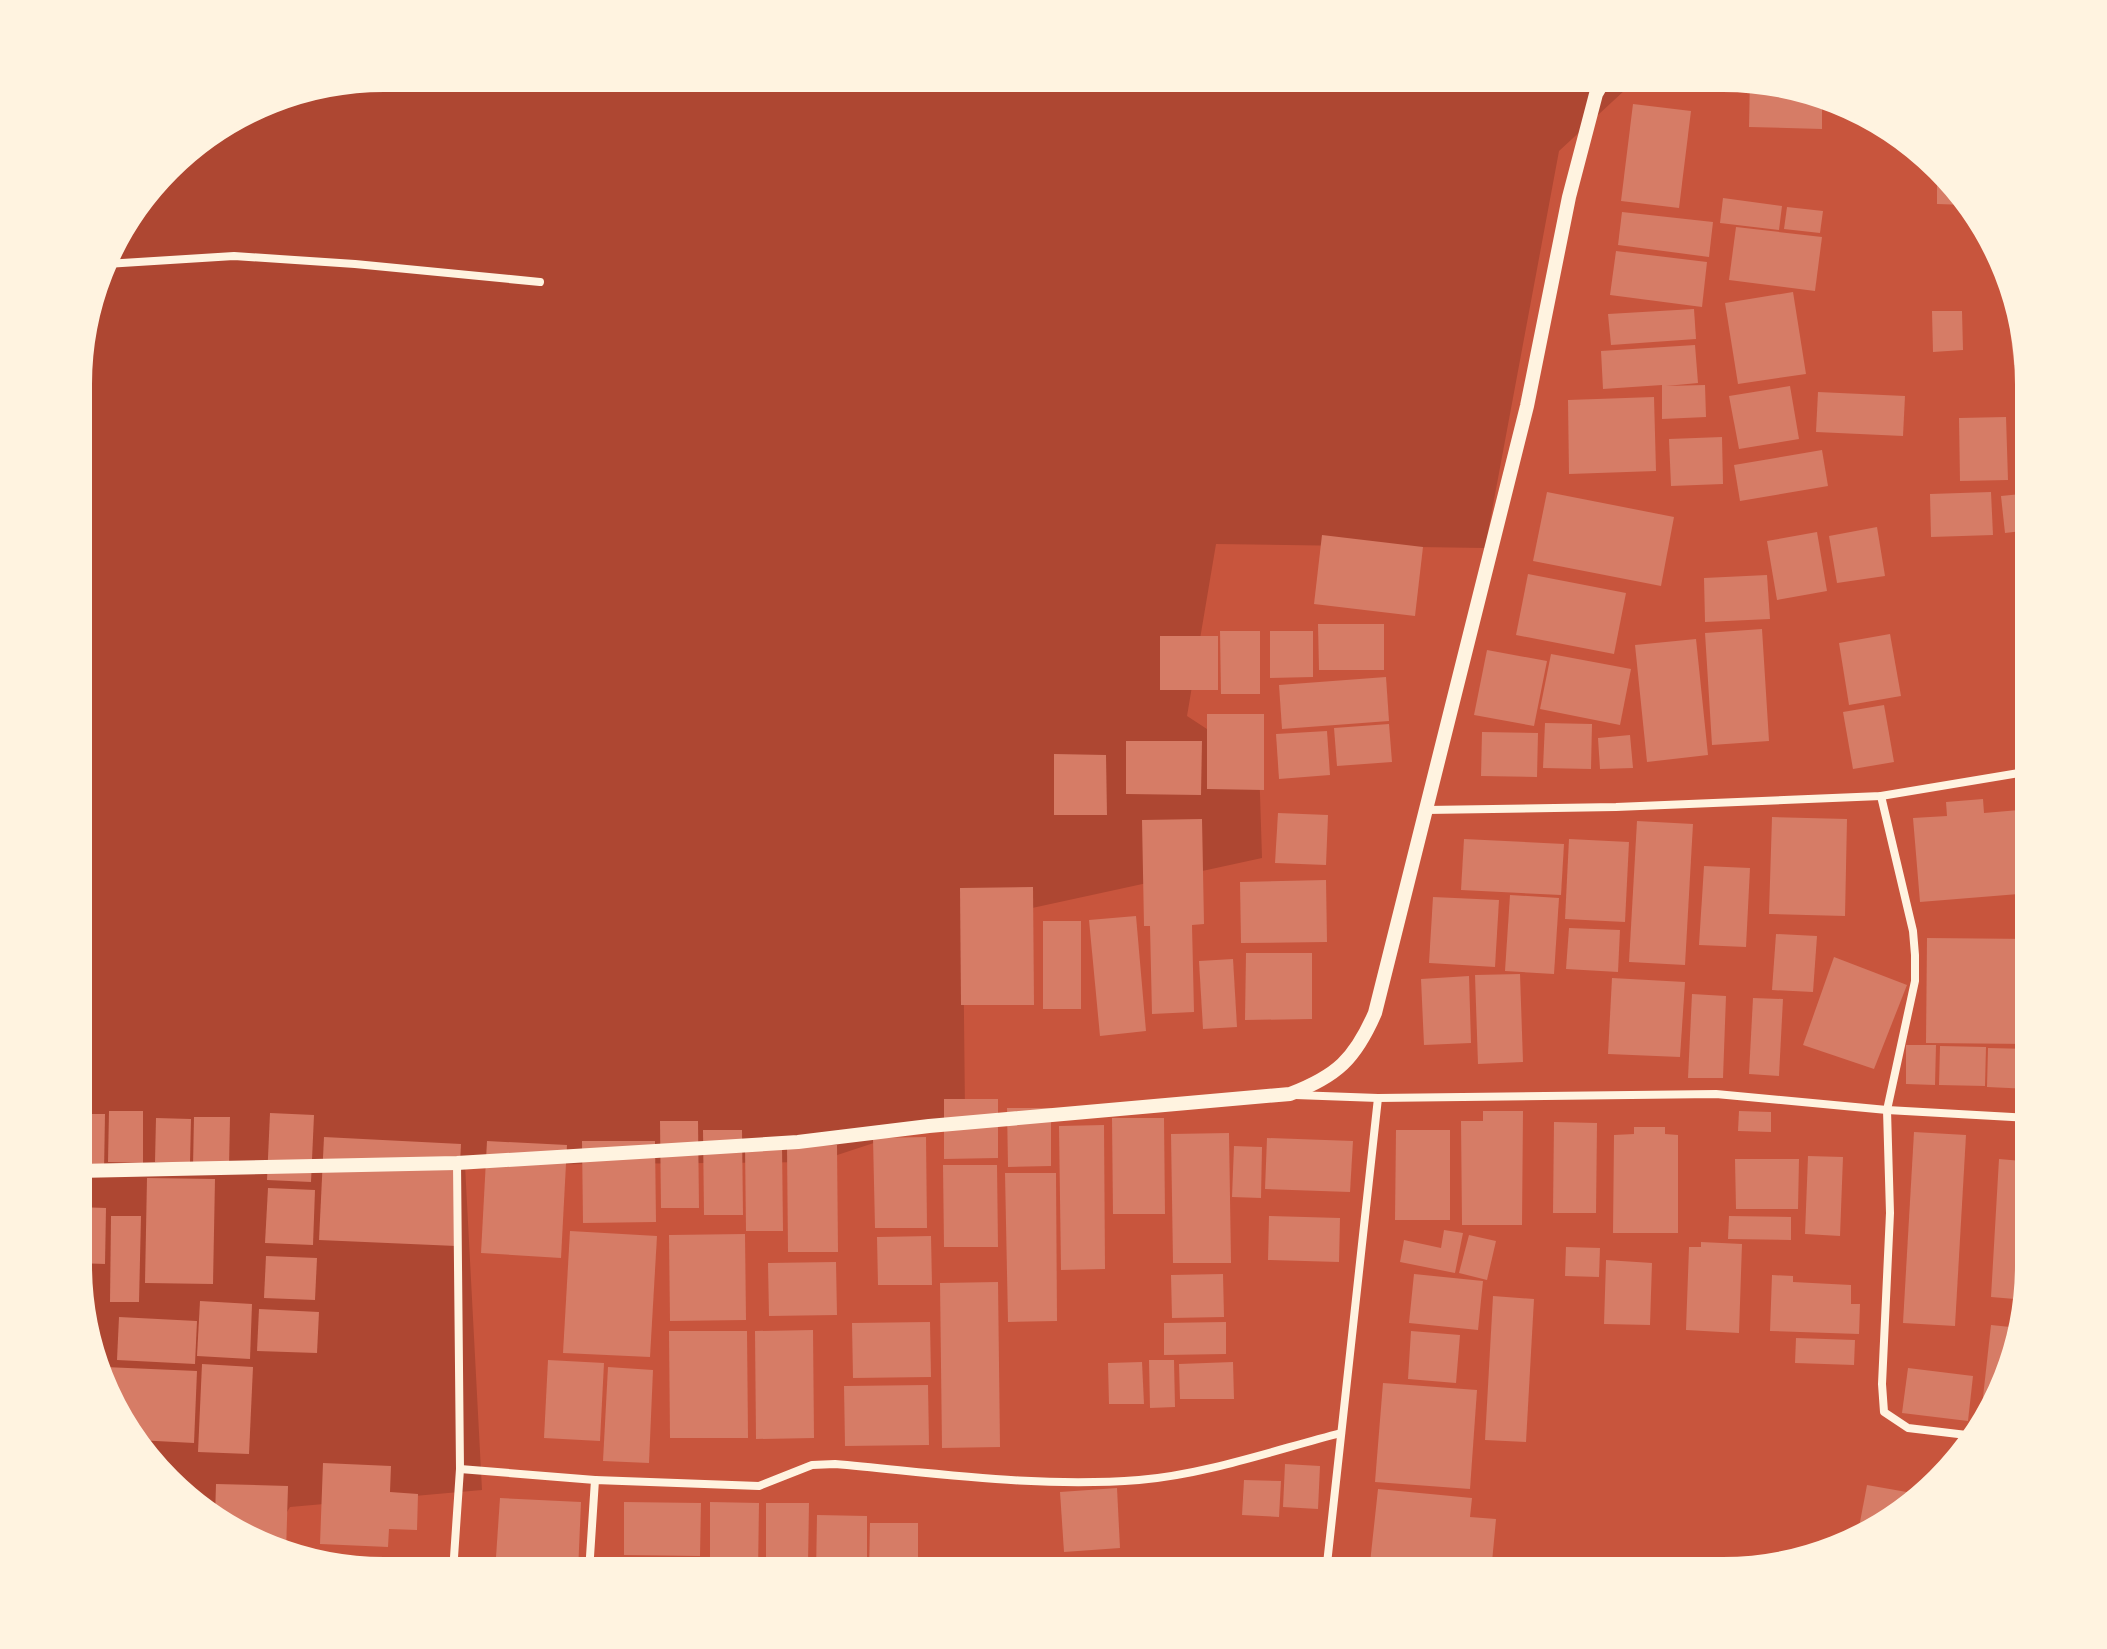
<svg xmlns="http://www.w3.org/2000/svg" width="2107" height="1649" viewBox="0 0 2107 1649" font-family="'Nunito Sans',sans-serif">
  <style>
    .green { fill: #ae4732 }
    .building { fill: #d67c66 }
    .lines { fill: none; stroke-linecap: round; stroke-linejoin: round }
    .minor { stroke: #fff3e0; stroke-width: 8 }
    .tertiary { stroke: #fff3e0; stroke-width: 14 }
    .rim { fill: none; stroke: #fff3e0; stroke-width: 4 }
  </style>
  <rect width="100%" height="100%" fill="#c8553d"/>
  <!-- green -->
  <path class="green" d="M384,76L1639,77L1559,151L1485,548L1216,544L1187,716L1259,763L1262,858L963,923L965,1113L816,1162L465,1165L482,1490L290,1507L266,1547L263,1548L181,1496L108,1402L77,1286L79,343L117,230L181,152L284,92Z"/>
  <!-- building -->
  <g class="building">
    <path d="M1750,78L1822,95V129L1749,127Z"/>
    <path d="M1633,104L1691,111L1679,208L1621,201Z"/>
    <path d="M1937,166L1966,205L1937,204Z"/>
    <path d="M1723,198L1782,206L1779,230L1720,223Z"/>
    <path d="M1787,207L1823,211L1820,233L1784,229Z"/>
    <path d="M1622,212L1713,222L1709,257L1618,245Z"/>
    <path d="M1736,227L1822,237L1815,291L1729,280Z"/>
    <path d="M1616,251L1707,262L1702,307L1610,295Z"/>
    <path d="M1793,292L1806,374L1738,384L1725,303Z"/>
    <path d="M1694,309L1696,339L1611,345L1608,314Z"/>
    <path d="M1932,311H1962L1963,350L1933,352Z"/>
    <path d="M2016,319L2026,364L2014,365L2009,320Z"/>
    <path d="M1695,345L1698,383L1666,386L1705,385L1706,417L1662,419V385L1603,389L1601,351Z"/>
    <path d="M1790,386L1799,439L1739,449L1729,396Z"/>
    <path d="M1818,392L1905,396L1903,436L1816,432Z"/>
    <path d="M1654,397L1656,471L1569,474L1568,400Z"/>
    <path d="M2006,417L2008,480L1960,481L1959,418Z"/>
    <path d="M1722,437L1723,484L1671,486L1669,439Z"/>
    <path d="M1822,450L1828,486L1740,501L1734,465Z"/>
    <path d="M1547,492L1674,517L1661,586L1533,561Z"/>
    <path d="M1991,492L1993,535L1931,537L1930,494Z"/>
    <path d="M2031,493V530L2005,533L2001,496Z"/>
    <path d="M1877,527L1885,576L1837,583L1829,536Z"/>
    <path d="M1817,532L1827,591L1777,600L1767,541Z"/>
    <path d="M1322,535L1423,547L1415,616L1314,604Z"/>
    <path d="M1528,574L1626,593L1614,654L1516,635Z"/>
    <path d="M1767,575L1770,619L1705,622L1704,578Z"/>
    <path d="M1318,624H1384V670H1319Z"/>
    <path d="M1762,629L1769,741L1712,745L1705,633Z"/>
    <path d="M1220,631H1260V694H1221Z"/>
    <path d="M1270,631H1313V677L1270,678Z"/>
    <path d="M1890,634L1901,696L1849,705L1839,643Z"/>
    <rect x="1160" y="636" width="58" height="54"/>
    <path d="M1696,639L1708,755L1647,762L1635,645Z"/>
    <path d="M1487,650L1547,661L1534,726L1474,715Z"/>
    <path d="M1551,654L1631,669L1620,725L1540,709Z"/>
    <path d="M1386,677L1389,721L1282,729L1279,685Z"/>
    <path d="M1884,705L1894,762L1853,769L1843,712Z"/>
    <path d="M1207,714H1264V790L1207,789Z"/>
    <path d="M1545,723L1592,724L1591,769L1543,768Z"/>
    <path d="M1389,724L1392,762L1337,766L1334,728Z"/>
    <path d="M1327,731L1330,775L1279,779L1276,734Z"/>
    <path d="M1482,732L1538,733L1537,777L1481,776Z"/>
    <path d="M1630,735L1633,768L1600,769L1598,738Z"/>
    <path d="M1126,741H1202L1201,795L1126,794Z"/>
    <path d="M1054,754L1106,755L1107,815H1054Z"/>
    <path d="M1983,799L1984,813L2031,809V893L1920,902L1913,818L1947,816L1946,802Z"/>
    <path d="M1278,813L1328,815L1326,865L1275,863Z"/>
    <path d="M1772,817L1847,819L1845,916L1769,914Z"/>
    <path d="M1202,819L1204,924L1192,925L1194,1012L1152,1014L1150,926H1144L1142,820Z"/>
    <path d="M1637,821L1693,824L1685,965L1629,962Z"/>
    <path d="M1464,839L1564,844L1561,895L1461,890Z"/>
    <path d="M1569,839L1629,842L1625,922L1565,919Z"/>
    <path d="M1704,866L1750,868L1746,947L1699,945Z"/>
    <path d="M1326,880L1327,942L1241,943L1240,882Z"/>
    <path d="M1033,887L1034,1005H961L960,888Z"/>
    <path d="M1510,895L1559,898L1554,974L1505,971Z"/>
    <path d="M1433,897L1499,900L1495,967L1429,963Z"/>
    <path d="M1136,916L1146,1031L1100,1036L1089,920Z"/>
    <rect x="1043" y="921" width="38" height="88"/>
    <path d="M1569,928L1620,930L1618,972L1566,969Z"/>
    <path d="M1776,934L1817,936L1813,992L1772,990Z"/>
    <path d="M1927,938L2031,939L2030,1044L1926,1043Z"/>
    <path d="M1246,953H1312V1019L1245,1020Z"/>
    <path d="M1834,957L1907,985L1874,1069L1803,1045Z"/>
    <path d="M1233,959L1237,1027L1203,1029L1199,961Z"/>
    <path d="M1520,974L1523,1062L1478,1064L1475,975Z"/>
    <path d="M1469,976L1471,1043L1424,1045L1421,979Z"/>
    <path d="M1612,978L1685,982L1680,1057L1608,1054Z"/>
    <path d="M1692,994L1726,996L1723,1078H1688Z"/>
    <path d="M1753,998L1783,999L1779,1076L1749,1074Z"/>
    <path d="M1906,1045H1936L1935,1085L1906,1084Z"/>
    <path d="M1940,1046L1986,1047L1985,1086L1939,1085Z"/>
    <path d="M1988,1048L2030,1049V1089L1987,1087Z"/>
    <path d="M944,1099H998V1158L944,1159Z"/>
    <path d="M1007,1108H1051V1166L1008,1167Z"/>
    <path d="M109,1111H143V1163L108,1162Z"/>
    <path d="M1483,1111H1523L1522,1225H1462L1461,1121H1483Z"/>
    <path d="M1739,1111L1771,1112V1132L1738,1131Z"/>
    <path d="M270,1113L314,1115L311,1182L267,1180Z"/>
    <path d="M77,1114H105L104,1172L77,1171Z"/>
    <path d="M194,1117H230L229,1167L193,1166Z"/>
    <path d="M156,1118L191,1119L190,1163L155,1162Z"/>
    <path d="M1112,1118H1164L1165,1214H1113Z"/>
    <path d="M660,1121H698L699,1208H661Z"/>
    <path d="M1554,1122L1597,1123L1596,1213H1553Z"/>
    <path d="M1104,1125L1105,1269L1061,1270L1059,1126Z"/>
    <path d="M1634,1127H1665V1134L1678,1135V1233H1613L1614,1135L1634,1134Z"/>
    <path d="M703,1130H742L743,1215H704Z"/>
    <path d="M1396,1130H1450V1220H1395Z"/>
    <path d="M1914,1132L1966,1135L1955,1326L1903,1323Z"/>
    <path d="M1229,1133L1231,1263H1173L1171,1134Z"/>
    <path d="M2024,1135H2030V1286L2027,1300L1991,1297L1999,1159L2022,1161Z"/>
    <path d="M324,1137L461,1144L456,1246L319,1240Z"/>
    <path d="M926,1137L927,1228H875L873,1138Z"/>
    <path d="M1267,1138L1353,1141L1350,1192L1265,1189Z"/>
    <path d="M487,1141L567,1145L561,1258L481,1253Z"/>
    <path d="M582,1141H655L656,1222L583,1223Z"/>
    <path d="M745,1145H782L783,1231H746Z"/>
    <path d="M837,1145L838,1252H788L787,1146Z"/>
    <path d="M1234,1146L1262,1147L1261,1198L1232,1197Z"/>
    <path d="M1808,1156L1843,1157L1840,1236L1805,1234Z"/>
    <path d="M1735,1159H1799L1798,1209H1736Z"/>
    <path d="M943,1165H997L998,1247H944Z"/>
    <path d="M1005,1173H1056L1057,1321L1008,1322Z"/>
    <path d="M147,1178L215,1179L213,1284L145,1283Z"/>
    <path d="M268,1188L315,1190L313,1245L265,1243Z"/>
    <path d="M77,1207L106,1208L105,1264L77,1263Z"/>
    <path d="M111,1216H141L139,1302H110Z"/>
    <path d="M1269,1216L1340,1218L1339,1262L1268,1260Z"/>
    <path d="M1729,1216L1791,1217V1240L1728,1239Z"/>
    <path d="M1444,1230L1463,1233L1455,1273L1400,1262L1404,1240L1441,1248Z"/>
    <path d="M570,1231L657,1236L650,1357L563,1353Z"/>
    <path d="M745,1234L746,1320L670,1321L669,1235Z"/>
    <path d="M1469,1235L1496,1241L1487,1280L1459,1273Z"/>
    <path d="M931,1236L932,1285H878L877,1237Z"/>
    <path d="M1701,1242L1742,1244L1739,1333L1686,1330L1689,1247H1701Z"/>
    <path d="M1566,1247L1600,1248L1599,1277L1565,1276Z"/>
    <path d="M266,1256L317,1258L315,1300L264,1298Z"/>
    <path d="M1606,1260L1652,1263L1650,1325L1604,1324Z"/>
    <path d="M836,1262L837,1315L769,1316L768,1263Z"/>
    <path d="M1223,1274L1224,1317L1172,1318L1171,1275Z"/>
    <path d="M1414,1274L1483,1281L1478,1330L1409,1323Z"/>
    <path d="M1772,1275L1793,1276V1282L1851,1285V1304H1860L1859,1334L1770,1331Z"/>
    <path d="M998,1282L1000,1447L942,1448L940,1283Z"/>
    <path d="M1493,1296L1534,1299L1526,1442L1485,1440Z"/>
    <path d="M200,1301L252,1304L250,1359L197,1356Z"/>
    <path d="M259,1309L319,1312L317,1353L257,1351Z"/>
    <path d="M119,1317L197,1321L195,1364L117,1360Z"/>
    <path d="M930,1322L931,1377L853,1378L852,1323Z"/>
    <path d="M1226,1322V1354L1164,1355V1323Z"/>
    <path d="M1991,1325L2020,1328L2007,1383L1998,1399L1983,1397Z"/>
    <path d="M813,1330L814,1438L756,1439L755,1331Z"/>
    <path d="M669,1331H747L748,1438H670Z"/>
    <path d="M1411,1331L1460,1335L1456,1383L1408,1379Z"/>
    <path d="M1796,1338L1855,1340L1854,1365L1795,1363Z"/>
    <path d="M548,1360L604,1363L600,1441L544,1438Z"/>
    <path d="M1149,1360H1174L1175,1407L1150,1408Z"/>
    <path d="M1142,1362L1144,1404H1109L1108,1363Z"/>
    <path d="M1233,1362L1234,1399H1180L1179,1364Z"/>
    <path d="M202,1364L253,1367L249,1454L198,1452Z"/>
    <path d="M105,1367L197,1371L194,1443L137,1440L108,1402L104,1387Z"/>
    <path d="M608,1367L653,1370L649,1463L603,1461Z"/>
    <path d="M1908,1368L1973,1376L1968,1421L1902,1413Z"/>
    <path d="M1383,1383L1477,1390L1470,1489L1375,1482Z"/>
    <path d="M928,1385L929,1445L845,1446L844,1386Z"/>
    <path d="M323,1463L391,1466L390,1492L418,1494L417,1530L389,1529L388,1547L320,1544Z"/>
    <path d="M1285,1464L1320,1466L1318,1509L1283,1507Z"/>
    <path d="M1244,1480L1281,1481L1279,1517L1242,1515Z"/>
    <path d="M216,1484L288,1486L286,1553L266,1549L215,1518Z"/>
    <path d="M1867,1485L1918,1494L1857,1538Z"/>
    <path d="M1117,1488L1120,1548L1064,1552L1060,1492Z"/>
    <path d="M1378,1489L1472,1498L1470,1517L1496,1519L1491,1573L1370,1563Z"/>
    <path d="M500,1498L581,1502L578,1572H495Z"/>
    <path d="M624,1502L701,1503L700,1556L624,1555Z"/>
    <path d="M710,1502L759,1503L758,1573H710Z"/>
    <path d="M766,1503H809L808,1565L766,1564Z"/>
    <path d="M817,1515L867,1516V1573H816Z"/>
    <path d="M870,1523H918V1573H869Z"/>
    <path d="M1769,1557L1791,1559L1768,1564Z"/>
    <path d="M1368,1566L1422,1571L1421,1573H1368Z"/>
    <path d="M625,1569H699V1573L625,1572Z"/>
  </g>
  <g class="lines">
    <!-- minor -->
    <g class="minor">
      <path d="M106,264L234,256L355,264L540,282"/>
      <path d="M1881,796L1913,931L1915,955V981L1887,1110L1890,1213L1882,1384L1884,1412L1908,1428L1975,1436"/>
      <path d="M1426,810L1616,807L1881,796L2031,771"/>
      <path d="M1295,1095L1378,1098L1716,1094L1887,1110L2030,1118"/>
      <path d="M460,1469L595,1480"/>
      <path d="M453,1572L460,1469L457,1163"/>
      <path d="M589,1572L595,1480L759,1486L812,1465L835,1464C937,1473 1037,1488 1139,1480C1207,1474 1275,1450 1341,1433"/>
      <path d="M1326,1573L1378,1098"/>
    </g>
    <!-- tertiary -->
    <path class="tertiary" d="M77,1171L457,1163L672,1150L798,1142L929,1126L1290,1094C1337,1076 1355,1059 1375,1013L1527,406L1569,197L1596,94L1606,77"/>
  </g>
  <!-- crop -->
  <path d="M0 0H2107V1649H0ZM384 90H1723A294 294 0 0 1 2017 384V1265A294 294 0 0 1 1723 1559H384A294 294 0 0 1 90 1265V384A294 294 0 0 1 384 90Z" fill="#fff3e0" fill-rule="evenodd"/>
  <path class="rim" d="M384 90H1723A294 294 0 0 1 2017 384V1265A294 294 0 0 1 1723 1559H384A294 294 0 0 1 90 1265V384A294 294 0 0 1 384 90Z"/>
</svg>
